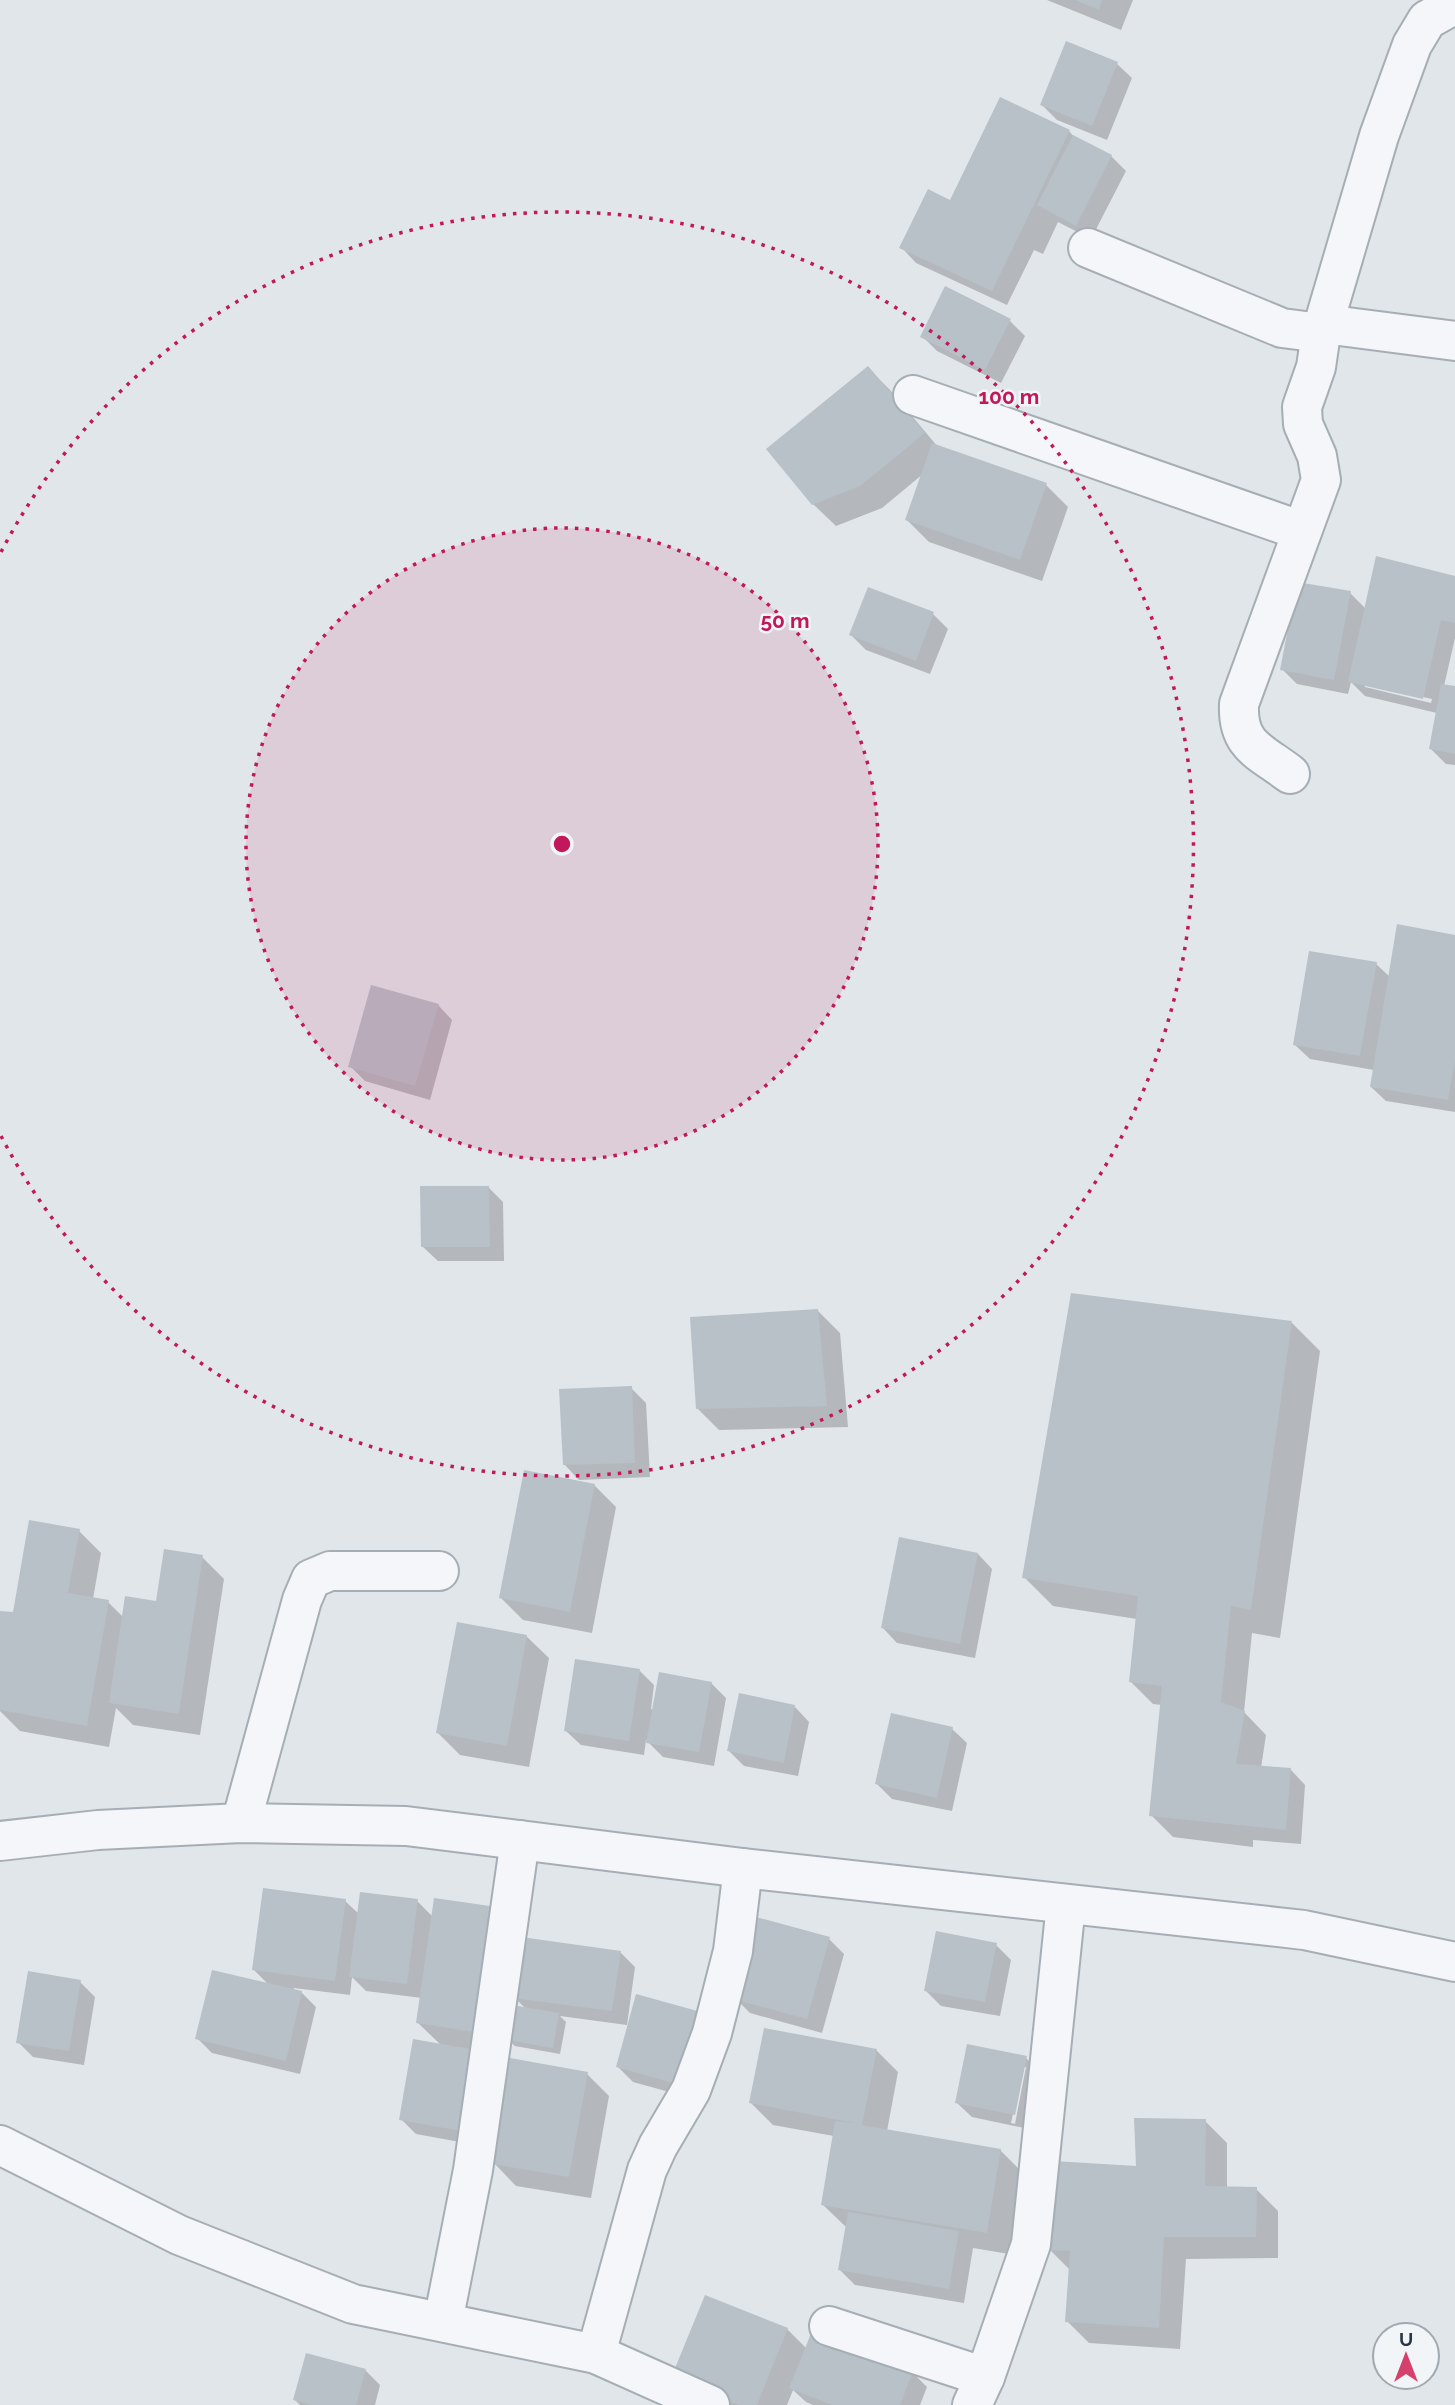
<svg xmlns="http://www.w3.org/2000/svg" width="1455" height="2405" viewBox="0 0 1455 2405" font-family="Raleway,sans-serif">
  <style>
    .shadow { fill: #0003; fill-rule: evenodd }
    .building { fill: #b8c0c8 }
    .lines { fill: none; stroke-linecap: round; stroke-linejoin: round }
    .minor-casing { stroke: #a6aeb5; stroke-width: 42 }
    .minor { stroke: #f4f6f9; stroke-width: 38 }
    .ring { fill: none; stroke: #c2185b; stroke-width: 3.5; stroke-dasharray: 3.5 7 }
    .centre { fill: #c2185b; stroke: #f1f5f8; stroke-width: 3.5 }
    .ring-label { font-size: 21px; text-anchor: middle; font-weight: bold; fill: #c2185b; stroke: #f1f5f8; stroke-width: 5; stroke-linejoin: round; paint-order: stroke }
  </style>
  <rect width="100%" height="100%" fill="#e1e6eb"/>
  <!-- shadow -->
  <g class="shadow">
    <path d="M1047,0H1133L1121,30Z"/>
    <path d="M1117,64L1132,78L1107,140L1057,120L1042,105Z"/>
    <path d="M1069,131L1075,138L1111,156L1126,171L1091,239L1058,222L1043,254L1034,250L1007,305L916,263L902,248L958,205Z"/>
    <path d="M946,289L1010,321L1025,336L1001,383L937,351L922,336Z"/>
    <path d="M868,368L890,390L938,447L1046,485L1068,507L1042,581L929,542L907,520L923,474L882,508L836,526L813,504Z"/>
    <path d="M1455,578V638L1444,686L1455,688V765L1446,764L1431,749L1437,713L1365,696L1351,682L1348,694L1297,684L1282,669L1350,593L1366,609ZM1365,684L1432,699L1431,703L1365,687Z"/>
    <path d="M869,589L933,614L948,629L930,674L866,650L851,635Z"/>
    <path d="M1455,937V1112L1386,1101L1371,1087L1374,1070L1310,1059L1295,1045L1376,964L1390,977Z"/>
    <path d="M438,1005L452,1020L430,1100L365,1081L350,1066Z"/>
    <path d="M488,1187L503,1202L504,1261H438L423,1247Z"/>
    <path d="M818,1311L840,1333L848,1427L719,1430L697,1408Z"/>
    <path d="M1291,1322L1320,1351L1280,1638L1252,1633L1244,1712L1266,1735L1261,1768L1291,1770L1305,1785L1301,1844L1253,1840V1847L1173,1837L1151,1815L1162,1705L1153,1704L1131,1682L1137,1619L1053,1606L1024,1577Z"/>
    <path d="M631,1388L646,1403L650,1477L579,1480L565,1465Z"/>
    <path d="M594,1485L616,1507L592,1633L523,1620L501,1598Z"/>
    <path d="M79,1531L101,1553L93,1599L108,1602L124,1618L157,1603L202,1557L224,1579L200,1735L133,1725L116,1708L109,1747L20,1731L0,1711V1612L14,1614Z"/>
    <path d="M978,1554L992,1569L975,1658L897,1643L883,1628Z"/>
    <path d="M526,1636L549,1658L529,1767L460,1755L438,1733Z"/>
    <path d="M640,1671L654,1685L651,1709L654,1710L711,1683L726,1698L714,1766L663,1757L646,1740L644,1755L581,1745L566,1731Z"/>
    <path d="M795,1707L809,1722L798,1776L744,1766L729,1751Z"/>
    <path d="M952,1729L967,1743L952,1811L892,1799L877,1784Z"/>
    <path d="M345,1901L359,1914L417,1901L433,1917L496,1908L482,2146L416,2134L401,2119L441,2045L418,2023L422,1998L366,1991L352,1977L350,1995L294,1988L293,1990L301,1992L316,2007L300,2074L212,2053L197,2038L269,1985L254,1970Z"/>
    <path d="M829,1939L844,1954L822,2033L750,2013L735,1998Z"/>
    <path d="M996,1945L1011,1960L1000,2016L941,2006L926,1991Z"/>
    <path d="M620,1952L635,1967L627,2025L560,2016L566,2022L560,2054L515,2046L507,2039L526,2009L514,1997Z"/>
    <path d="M80,1982L95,1997L84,2065L33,2057L18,2042Z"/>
    <path d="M715,2028L695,2099L633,2082L618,2067Z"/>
    <path d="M876,2050L898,2072L887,2131L1000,2150L1022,2172L1009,2254L973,2248L964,2303L855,2285L840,2270L848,2227L845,2226L822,2204L834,2136L773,2125L751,2103Z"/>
    <path d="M1026,2058L1041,2073L1029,2129L972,2117L957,2103ZM1023,2067H1026L1015,2124L1011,2123Z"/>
    <path d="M587,2074L609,2096L591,2198L516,2186L494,2163Z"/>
    <path d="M1205,2121L1227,2143V2188L1256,2189L1278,2211V2258L1186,2259L1180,2349L1089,2343L1067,2321L1070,2270L1049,2249L1137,2168Z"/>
    <path d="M787,2329L807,2349L912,2372L927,2387L920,2405H813L806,2402L793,2390L787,2405H703Z"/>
    <path d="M365,2370L380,2385L375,2405H300L295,2400Z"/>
  </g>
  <!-- building -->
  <g class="building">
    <path d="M1075,0H1102L1099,10Z"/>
    <path d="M1066,41L1118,62L1092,126L1040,105Z"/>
    <path d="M1000,97L1070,130L992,291L899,248L928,189L950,200Z"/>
    <path d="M1073,135L1112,155L1076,226L1037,205Z"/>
    <path d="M945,286L1011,319L985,370L920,337Z"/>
    <path d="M868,366L925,433L860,486L812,505L766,449Z"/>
    <path d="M932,443L1047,483L1020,560L905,520Z"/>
    <path d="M1376,556L1455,576V623L1441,620L1423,699L1348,682Z"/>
    <path d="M1297,582L1351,591L1334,680L1280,670Z"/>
    <path d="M868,587L934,612L916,661L849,635Z"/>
    <path d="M1441,684L1455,686V754L1429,749Z"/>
    <path d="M1397,924L1455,935V1062L1448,1100L1370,1087Z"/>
    <path d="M1309,951L1377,962L1360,1056L1293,1045Z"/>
    <path d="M371,985L439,1004L415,1086L348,1067Z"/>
    <path d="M420,1186H489L490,1247H421Z"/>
    <path d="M1071,1293L1292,1321L1251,1610L1231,1606L1221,1702L1245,1711L1236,1764L1291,1768L1286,1830L1149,1816L1162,1686L1129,1682L1138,1596L1022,1578Z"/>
    <path d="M818,1309L827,1406L696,1409L690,1317Z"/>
    <path d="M632,1386L635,1463L563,1465L559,1389Z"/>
    <path d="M524,1470L595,1484L570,1612L499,1598Z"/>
    <path d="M29,1520L80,1529L68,1593L109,1600L87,1726L0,1710V1611L13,1612Z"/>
    <path d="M899,1537L978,1553L960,1644L881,1628Z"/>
    <path d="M164,1549L203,1555L179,1714L109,1703L125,1596L156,1601Z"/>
    <path d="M457,1622L527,1635L507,1746L436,1733Z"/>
    <path d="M575,1659L640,1669L629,1741L564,1731Z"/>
    <path d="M659,1672L712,1682L699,1752L646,1743Z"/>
    <path d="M739,1693L795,1705L784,1763L727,1751Z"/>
    <path d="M891,1713L953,1727L937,1798L875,1784Z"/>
    <path d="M263,1888L346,1899L335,1981L252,1970Z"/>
    <path d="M360,1892L418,1899L407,1984L349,1977Z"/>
    <path d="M434,1898L497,1907L480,2033L416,2023Z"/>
    <path d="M756,1917L830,1937L807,2019L733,1999Z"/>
    <path d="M936,1931L997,1943L985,2002L924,1991Z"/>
    <path d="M521,1937L621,1951L612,2011L513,1998Z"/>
    <path d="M212,1970L302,1991L286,2061L195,2039Z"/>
    <path d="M28,1971L81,1980L69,2051L16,2043Z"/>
    <path d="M636,1994L701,2012L680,2085L616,2067Z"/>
    <path d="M512,2005L559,2013L553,2048L506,2040Z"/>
    <path d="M764,2028L877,2049L862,2125L1001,2149L987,2233L821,2205L835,2121L855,2123L749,2103Z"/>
    <path d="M413,2039L482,2051L467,2132L399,2120Z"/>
    <path d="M967,2044L1027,2056L1015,2115L955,2103Z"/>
    <path d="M510,2058L588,2072L569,2177L492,2164Z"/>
    <path d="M1134,2118L1206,2119L1205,2186L1257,2187L1256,2237H1164L1159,2328L1065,2322L1070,2251L1048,2250L1053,2161L1136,2166Z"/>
    <path d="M848,2212L959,2231L949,2289L838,2270Z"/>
    <path d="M705,2295L788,2328L757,2405H739L671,2378Z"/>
    <path d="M812,2331L913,2371L900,2405H832L789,2388Z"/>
    <path d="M306,2353L366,2369L356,2405H311L293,2400Z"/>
  </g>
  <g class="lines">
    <!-- minor casing -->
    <g class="minor-casing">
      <g id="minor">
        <path d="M1088,248L1282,328L1321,333"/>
        <path d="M1324,324L1455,341"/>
        <path d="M913,395L1302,531"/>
        <path d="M1290,774C1260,751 1237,746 1239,704L1321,480L1317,456L1303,424L1302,407L1316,367L1321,333L1379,136L1412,45L1427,20L1455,4"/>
        <path d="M241,1823L302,1600L311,1579L330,1571H439"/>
        <path d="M0,1841L98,1830L241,1823L406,1826L743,1868L1304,1930L1455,1962"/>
        <path d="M0,2145L179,2235L353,2304L596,2354L710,2405"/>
        <path d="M443,2322L473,2170L520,1840"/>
        <path d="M829,2326L985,2377"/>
        <path d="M596,2354L647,2170L658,2146L691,2090L712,2033L733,1951L743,1868"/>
        <path d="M972,2405L985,2377L1031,2244L1066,1904"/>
      </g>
    </g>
    <!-- minor -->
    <use href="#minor" class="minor"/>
  </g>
  <!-- distance rings -->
  <circle cx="562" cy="844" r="316" fill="#c2185b" fill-opacity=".12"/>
  <g class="ring">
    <circle cx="562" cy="844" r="316"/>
    <path d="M1 552A632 632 0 1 1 1 1136"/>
  </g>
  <circle cx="562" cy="844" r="10" class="centre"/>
  <g class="ring-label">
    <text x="1009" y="404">100 m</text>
    <text x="785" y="628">50 m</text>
  </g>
  <!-- north arrow -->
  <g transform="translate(1406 2356)"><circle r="33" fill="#f1f5f8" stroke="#a1a9b0" stroke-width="2"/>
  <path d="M0-5L12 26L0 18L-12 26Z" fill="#d5416c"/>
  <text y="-10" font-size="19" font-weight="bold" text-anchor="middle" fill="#293643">U</text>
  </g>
</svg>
